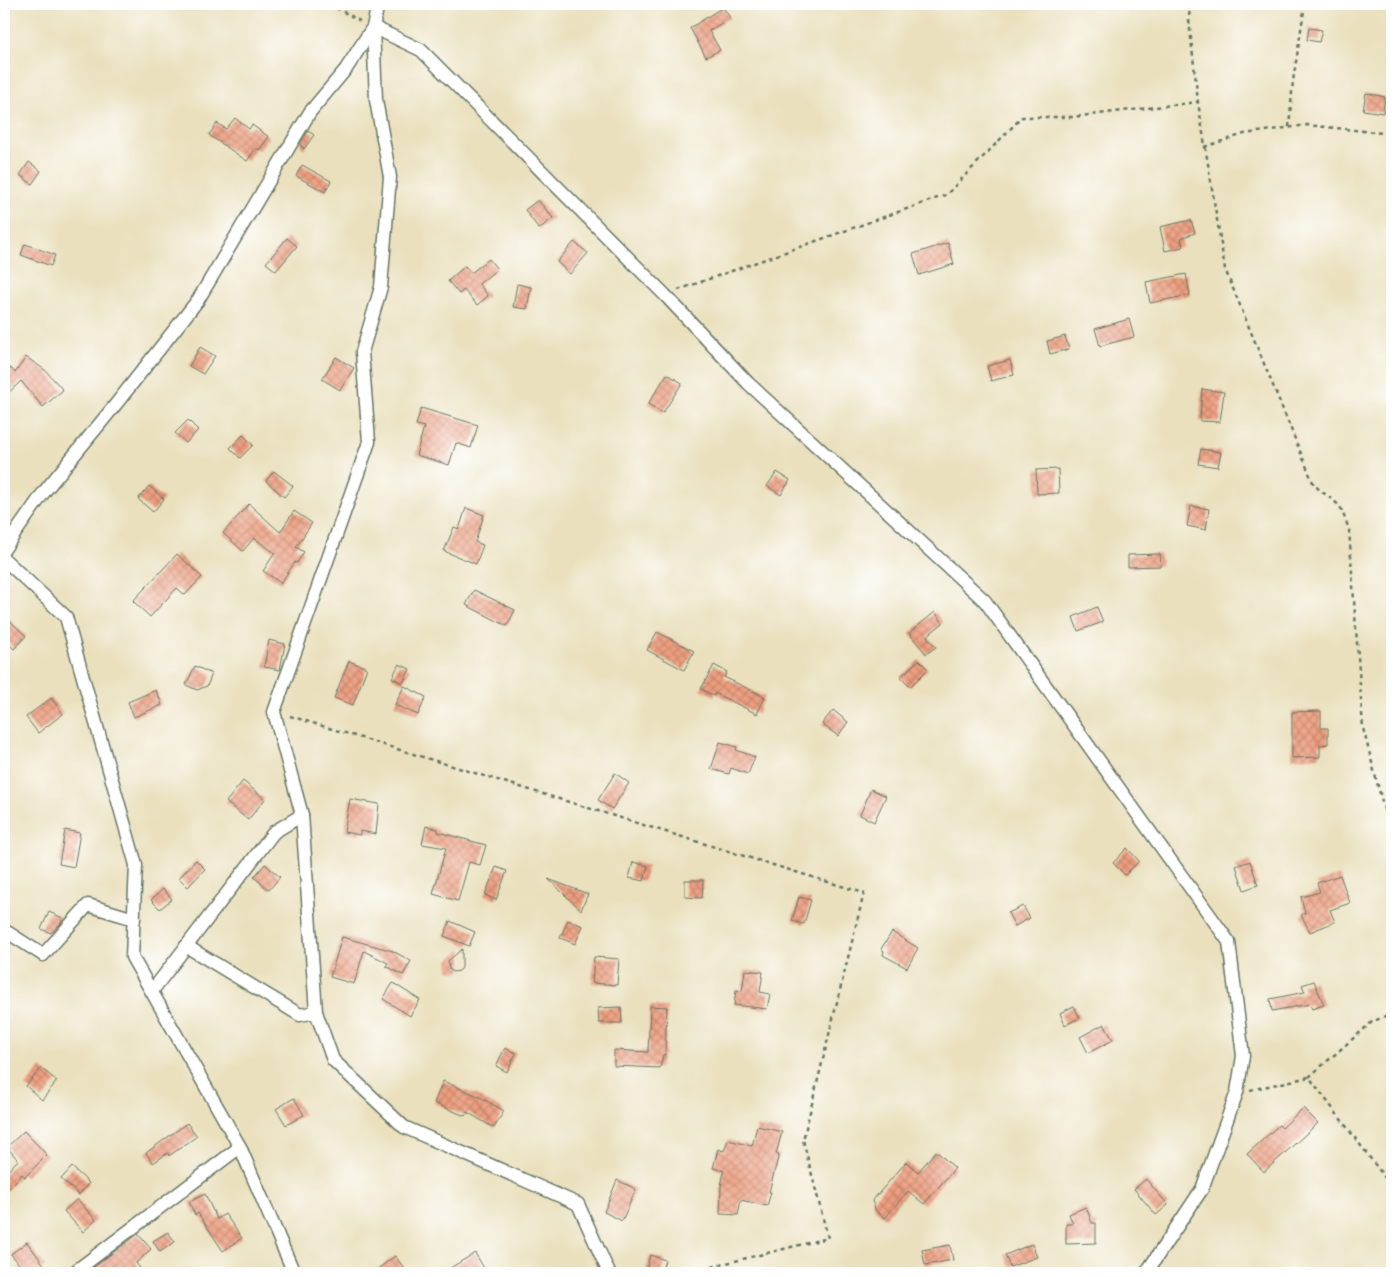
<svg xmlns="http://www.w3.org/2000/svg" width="1396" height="1277" viewBox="0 0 1396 1277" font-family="Sriracha,sans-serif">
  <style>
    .building { fill: url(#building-cross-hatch) }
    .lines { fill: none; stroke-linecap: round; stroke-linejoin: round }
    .minor-casing { stroke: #667664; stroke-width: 15 }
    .path { stroke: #667664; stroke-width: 2.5; stroke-dasharray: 4 4; stroke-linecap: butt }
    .minor { stroke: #fff; stroke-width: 12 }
  </style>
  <defs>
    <pattern id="building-cross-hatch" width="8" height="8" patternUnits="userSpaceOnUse" patternTransform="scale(1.25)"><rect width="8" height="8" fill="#ef9f80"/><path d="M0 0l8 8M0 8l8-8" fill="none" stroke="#c1836a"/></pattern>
  </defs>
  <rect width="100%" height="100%" fill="#fff"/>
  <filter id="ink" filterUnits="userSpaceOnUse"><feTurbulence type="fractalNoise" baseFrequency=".02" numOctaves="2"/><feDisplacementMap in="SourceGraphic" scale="10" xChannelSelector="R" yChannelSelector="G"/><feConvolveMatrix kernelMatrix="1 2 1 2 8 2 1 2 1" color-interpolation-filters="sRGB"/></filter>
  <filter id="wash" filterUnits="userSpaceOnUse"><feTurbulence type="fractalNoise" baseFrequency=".0096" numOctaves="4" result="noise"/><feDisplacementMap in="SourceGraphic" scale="20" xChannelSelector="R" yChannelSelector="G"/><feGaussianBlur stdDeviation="1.12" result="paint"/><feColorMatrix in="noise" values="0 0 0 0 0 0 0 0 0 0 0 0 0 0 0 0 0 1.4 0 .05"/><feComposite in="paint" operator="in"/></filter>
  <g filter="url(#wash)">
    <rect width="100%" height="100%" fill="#eae0bd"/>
    <g id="blocks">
      <!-- building -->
      <g class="building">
        <path d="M723,7L730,18L709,31L720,50L706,57L690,28Z"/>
        <path d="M1309,28L1322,30L1319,42L1307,40Z"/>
        <path d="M1366,93L1385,97L1383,113L1363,110Z"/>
        <path d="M235,118L249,129L252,125L269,137L259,150L256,148L247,161L209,135L217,123L226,129Z"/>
        <path d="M308,131L314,135L304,149L300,145Z"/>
        <path d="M29,162L41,171L32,184L20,175Z"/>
        <path d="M302,165L331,181L325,192L296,176Z"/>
        <path d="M538,200L553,218L539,229L525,210Z"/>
        <path d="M1191,220L1195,233L1181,238L1183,247L1165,251L1160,227Z"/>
        <path d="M287,238L297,246L276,271L266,263Z"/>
        <path d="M574,242L588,253L570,274L557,262Z"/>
        <path d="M948,243L954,264L919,275L913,254Z"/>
        <path d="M25,244L55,255L51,266L21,255Z"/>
        <path d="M489,259L497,269L479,284L488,296L477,305L464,290L459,294L448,281L465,266L471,273Z"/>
        <path d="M1186,274L1190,295L1150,303L1146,282Z"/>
        <path d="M517,284L531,287L527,309L513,307Z"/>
        <path d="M1129,319L1134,337L1100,346L1095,329Z"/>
        <path d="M1065,336L1069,349L1050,354L1047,341Z"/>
        <path d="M200,347L215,356L203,374L189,366Z"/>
        <path d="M26,357L45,370L63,390L43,407L21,381L4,397V375L11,368L15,373Z"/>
        <path d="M336,357L354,368L340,390L322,379Z"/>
        <path d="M1010,360L1014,375L991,381L987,366Z"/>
        <path d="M667,374L682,383L663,413L648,404Z"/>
        <path d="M1202,389L1224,392L1220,422L1200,421Z"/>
        <path d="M421,408L478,425L471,448L456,443L449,465L416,455L424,427L416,425Z"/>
        <path d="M188,420L198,430L186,443L175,433Z"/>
        <path d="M243,435L253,445L240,458L230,448Z"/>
        <path d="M1201,449L1221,452L1218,467L1198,464Z"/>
        <path d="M1058,469L1059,493L1037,494L1036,470Z"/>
        <path d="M274,471L293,486L284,497L266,481Z"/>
        <path d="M777,472L790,480L781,495L767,486Z"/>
        <path d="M149,486L164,499L153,512L138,499Z"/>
        <path d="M249,504L280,532L294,511L312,523L296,547L304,552L297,563L295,562L281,583L263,571L275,553L254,538L243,551L223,533Z"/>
        <path d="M1191,506L1209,509L1206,530L1187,526Z"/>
        <path d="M466,508L484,515L475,542L483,545L476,564L444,551L454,527L459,529Z"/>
        <path d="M177,554L202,577L185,595L177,588L150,617L133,601Z"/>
        <path d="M1160,554L1161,566L1128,567V555Z"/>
        <path d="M474,590L515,610L507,626L466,605Z"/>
        <path d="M1097,607L1103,622L1078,631L1073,617Z"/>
        <path d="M935,612L943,623L927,636L936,647L926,654L909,633Z"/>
        <path d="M4,615L26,636L14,649L4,639Z"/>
        <path d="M657,632L694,651L684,670L647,650Z"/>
        <path d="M269,640L285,644L280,670L264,667Z"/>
        <path d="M919,660L928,669L910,687L900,677Z"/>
        <path d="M349,661L367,668L353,705L334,698Z"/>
        <path d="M399,664L410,669L403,683L392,678Z"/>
        <path d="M714,665L727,672L724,677L765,697L757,714L715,693L714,696L701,689Z"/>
        <path d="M195,666L212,674L207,686L197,690L186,685Z"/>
        <path d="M404,686L426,697L418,715L395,705Z"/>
        <path d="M156,690L162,705L134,717L128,702Z"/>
        <path d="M51,698L63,714L38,733L26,717Z"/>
        <path d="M833,710L848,722L838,736L822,724Z"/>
        <path d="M1321,711V728H1328V744L1320,745V757L1292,758V712Z"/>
        <path d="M720,742L737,747L736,750L755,757L748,774L731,768L729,774L711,769Z"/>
        <path d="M615,773L629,783L612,809L598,800Z"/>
        <path d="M243,781L265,799L248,820L226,802Z"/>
        <path d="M871,789L886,796L874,822L860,815Z"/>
        <path d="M350,799L379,804L376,834L360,831V835L344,832Z"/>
        <path d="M426,826L438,829V832L486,845L480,865L469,862L458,901L433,894L446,848L422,844Z"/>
        <path d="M65,830L80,833L74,867L59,864Z"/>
        <path d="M1127,848L1139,861L1125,875L1113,863Z"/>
        <path d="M196,860L205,869L188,887L179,878Z"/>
        <path d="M1250,861L1258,885L1244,890L1236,866Z"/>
        <path d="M633,862L648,866L644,881L629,878Z"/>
        <path d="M265,864L280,877L269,890L254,877Z"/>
        <path d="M496,867L507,871L496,900L485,895Z"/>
        <path d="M1340,875L1350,903L1330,910L1335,922L1310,932L1301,915L1305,913L1301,897L1320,892L1317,883Z"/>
        <path d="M548,879L588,894L581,910Z"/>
        <path d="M685,880H703L702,898L685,897Z"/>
        <path d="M163,889L172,899L160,909L151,900Z"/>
        <path d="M799,897L811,900L804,924L792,921Z"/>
        <path d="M1023,906L1030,918L1015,926L1008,913Z"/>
        <path d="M49,912L63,918L61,923L51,933L41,929Z"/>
        <path d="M568,920L583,926L575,944L560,938Z"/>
        <path d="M450,921L475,932L469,946L444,936Z"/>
        <path d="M892,932L918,948L907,968L883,955L884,951L881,949Z"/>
        <path d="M342,937L393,951L411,961L403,975L386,966L388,963L364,951L354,984L330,977Z"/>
        <path d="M462,949V968L459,971L453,972L449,969L448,961Z"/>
        <path d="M594,957L619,959L617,985L592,983Z"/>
        <path d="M745,970L763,972L760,992L770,994L767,1009L734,1005L736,990L742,991Z"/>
        <path d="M1314,981L1324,1005L1312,1009L1310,1004L1272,1011L1270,999L1305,992L1302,985Z"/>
        <path d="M393,983L420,1000L410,1016L383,999Z"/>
        <path d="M650,1006L667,1007L665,1055H663L660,1068L614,1066V1050L648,1052Z"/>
        <path d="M1074,1006L1080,1018L1065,1025L1060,1013Z"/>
        <path d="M621,1007L622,1023H599L598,1008Z"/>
        <path d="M1104,1024L1113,1040L1088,1053L1080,1037Z"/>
        <path d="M505,1048L516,1053L507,1072L496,1066Z"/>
        <path d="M41,1068L57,1081L42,1100L26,1086Z"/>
        <path d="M443,1081L478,1096L504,1111L494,1128L467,1112L465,1116L434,1103Z"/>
        <path d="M294,1098L304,1115L286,1125L276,1109Z"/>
        <path d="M1303,1108L1318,1123L1264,1172L1247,1154L1279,1125L1282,1128Z"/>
        <path d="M187,1123L197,1136L169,1156L168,1153L153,1163L146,1153Z"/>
        <path d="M757,1126L782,1132L776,1154H779L769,1192H771L767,1206L741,1200L738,1215L720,1214L721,1186L724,1171L713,1168L718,1149L724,1151L728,1140L752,1146Z"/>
        <path d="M24,1131L47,1155L25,1177L22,1174L4,1194V1175L18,1160L7,1147Z"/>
        <path d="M936,1151L955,1168L924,1204L908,1191L885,1218L876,1211L872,1201L906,1162L918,1172Z"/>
        <path d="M72,1167L89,1183L79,1195L61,1179Z"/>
        <path d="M1146,1179L1168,1205L1156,1215L1134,1189Z"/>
        <path d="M617,1180L636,1189L622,1221L604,1212Z"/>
        <path d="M205,1194L217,1219L225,1214L242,1238L223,1251L198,1213L195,1215L189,1202Z"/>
        <path d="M77,1199L96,1220L83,1232L64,1211Z"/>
        <path d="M1086,1207L1092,1223H1096V1243L1066,1244V1224H1073L1069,1214Z"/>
        <path d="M168,1232L175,1242L160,1252L153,1241Z"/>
        <path d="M138,1234L151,1249L136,1263L144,1273H86Z"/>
        <path d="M27,1242L45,1266L36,1273H26L11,1254Z"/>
        <path d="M1032,1244L1037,1257L1010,1267L1005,1255Z"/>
        <path d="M950,1245L953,1260L925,1265L922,1250Z"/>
        <path d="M475,1253L487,1273H442Z"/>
        <path d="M650,1255L665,1260L661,1273H645Z"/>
        <path d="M395,1256L408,1273H372Z"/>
      </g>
    </g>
  </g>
  <g filter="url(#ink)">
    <use href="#blocks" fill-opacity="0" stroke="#667664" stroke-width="1"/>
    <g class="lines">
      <!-- minor casing -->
      <g class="minor-casing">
        <g id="minor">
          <path d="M4,549L44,492L116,404L198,300L310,112L346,69L373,27L378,4"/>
          <path d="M4,559L66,617L136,865L132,957L240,1147L294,1273"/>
          <path d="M4,930L43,955L88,905L134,919"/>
          <path d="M186,946L300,1015L316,1012"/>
          <path d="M152,991L274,832L302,815"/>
          <path d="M73,1273L240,1147"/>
          <path d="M609,1273L578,1204L404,1127L333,1060L316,1012L302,815L274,712L369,442L362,352L381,287L390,177L376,100L373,27L421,50L665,295L748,383L985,601L1229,942L1243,1056L1237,1092L1202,1189L1146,1273"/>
        </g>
      </g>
      <!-- path -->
      <g class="path">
        <path d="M329,4L360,21"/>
        <path d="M1190,4L1189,20L1198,102L1225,269L1314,485L1340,506L1349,529L1363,728L1392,840"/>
        <path d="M1289,127L1293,81L1305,4"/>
        <path d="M1204,147L1244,134L1307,125L1392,134"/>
        <path d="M678,290L946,195L1022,117H1073L1198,102"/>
        <path d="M290,716L864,893L803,1140L828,1238L686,1273"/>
        <path d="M1309,1077L1372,1022L1392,1013"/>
        <path d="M1250,1090L1309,1077L1392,1187"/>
      </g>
      <!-- minor -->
      <use href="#minor" class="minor"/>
    </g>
  </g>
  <!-- margin -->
  <rect width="1396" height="1277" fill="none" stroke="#fff" stroke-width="20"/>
</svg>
